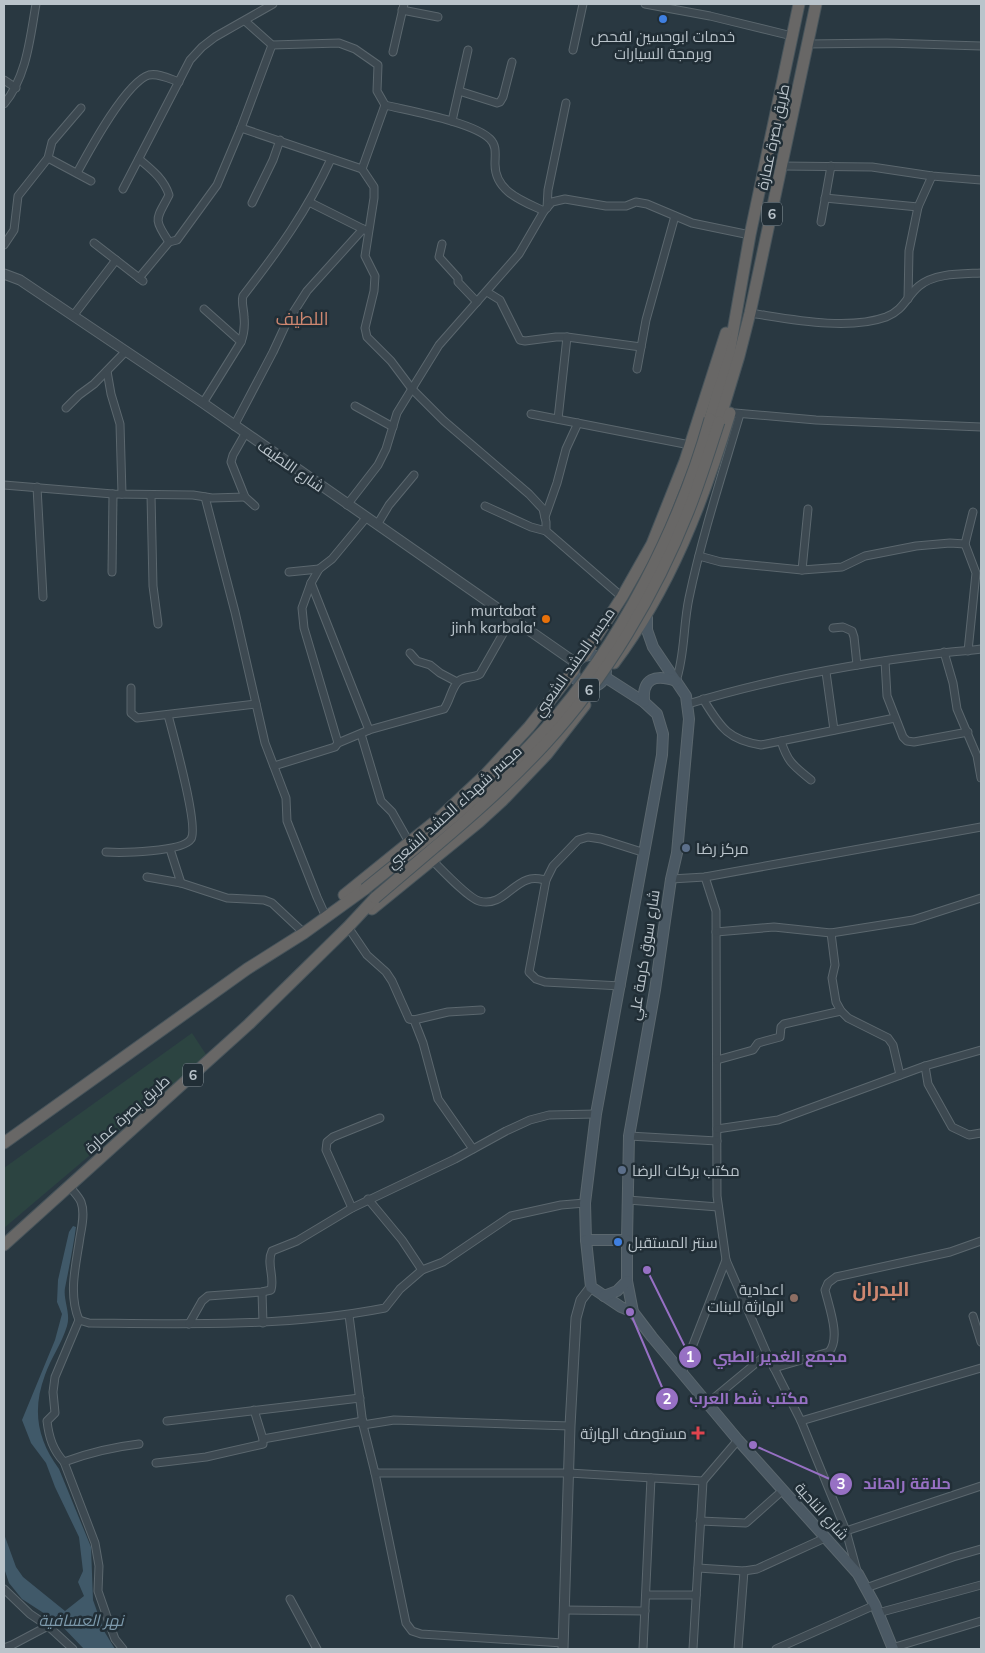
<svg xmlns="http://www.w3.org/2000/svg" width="985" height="1653" viewBox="0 0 985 1653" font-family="Mulish,Cairo,sans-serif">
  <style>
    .green { fill: #2c4441 }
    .water { fill: #405969 }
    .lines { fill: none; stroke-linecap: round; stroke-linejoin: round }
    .minor-casing { stroke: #5b676e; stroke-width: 9 }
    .tertiary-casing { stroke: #5b676e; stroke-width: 11 }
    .secondary-casing { stroke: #5b676e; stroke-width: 12 }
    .trunk-casing { stroke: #47545b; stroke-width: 13 }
    .minor { stroke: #3d4951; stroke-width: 7 }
    .tertiary { stroke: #3d4951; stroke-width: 9 }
    .secondary { stroke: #4b5964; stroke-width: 10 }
    .trunk { stroke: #686766; stroke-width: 11 }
    .trunk-bridge-casing { stroke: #47545b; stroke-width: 13; stroke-linecap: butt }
    .trunk-bridge { stroke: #686766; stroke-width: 11 }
    .shop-dot { fill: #3f7fe0; stroke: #212e36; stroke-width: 2 }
    .food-dot { fill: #e8710a; stroke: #212e36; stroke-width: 2 }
    .service-dot { fill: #5c6f8a; stroke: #212e36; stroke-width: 2 }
    .education-dot { fill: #8d6e63; stroke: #212e36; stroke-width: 2 }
    .health-dot { fill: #e0444e; stroke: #212e36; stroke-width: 2 }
    .labels { text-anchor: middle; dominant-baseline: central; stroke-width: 5; stroke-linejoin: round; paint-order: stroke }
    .shield { fill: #212e36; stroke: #8c979e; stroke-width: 1 }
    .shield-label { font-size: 14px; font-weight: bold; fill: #bac4cb }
    .poi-label { font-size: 15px; fill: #bac4cb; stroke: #212e36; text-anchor: end }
    .street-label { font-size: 15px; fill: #bac4cb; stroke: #212e36 }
    .water-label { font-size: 16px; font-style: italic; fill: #7c99ab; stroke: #212e36 }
    .quarter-label { font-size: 18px; fill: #cf8770; stroke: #212e36 }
    .district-label { font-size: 20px; font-weight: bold; fill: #cf8770; stroke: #212e36 }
    .leader { fill: none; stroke: #9770c4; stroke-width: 2 }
    .callout-dot { fill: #9770c4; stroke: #212e36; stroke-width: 2 }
    .mark-label { font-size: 15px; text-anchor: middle; font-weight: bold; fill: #fff }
    .callout-label { font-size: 16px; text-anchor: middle; font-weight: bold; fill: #9770c4; stroke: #212e36; stroke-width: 5; stroke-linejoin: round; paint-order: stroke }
  </style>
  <rect width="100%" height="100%" fill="#293841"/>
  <!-- green -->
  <path class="green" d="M192,1033L207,1056L4,1228V1168Z"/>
  <!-- water -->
  <path class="water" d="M73,1226L76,1227C73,1248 69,1268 65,1288C63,1300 71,1313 67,1326C62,1343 51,1358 45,1375C32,1410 37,1439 59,1469L91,1547L93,1600L104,1631L115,1649H84L59,1623L22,1599L9,1583L4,1568V1534L16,1567L23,1577L65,1611L84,1596L78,1582L83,1571L79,1537L55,1487L46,1463L31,1443L22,1420L55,1340L62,1314L57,1302L58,1280L69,1232Z"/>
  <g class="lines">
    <!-- minor casing -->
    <g class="minor-casing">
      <g id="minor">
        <path d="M645,4L710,16L792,36"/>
        <path d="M402,10L438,17"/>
        <path d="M245,21L272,45L339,43L355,49L378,65L377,91L385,105L362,169"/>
        <path d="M807,44L887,43L981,46"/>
        <path d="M573,50L583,4"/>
        <path d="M393,52L404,4"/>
        <path d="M4,80L16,88"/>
        <path d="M459,91L497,103L500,102L503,97L512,62"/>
        <path d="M4,104C27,76 30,38 36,4"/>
        <path d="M385,105C409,111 473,122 490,139C497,146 495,154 495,164C495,192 523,201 544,211"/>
        <path d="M452,121L468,50"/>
        <path d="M241,128L362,169L374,187V198L365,256L375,276L374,291L365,328L367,337L391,361L412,389L444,421L529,494L543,509L546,522V531L622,597"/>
        <path d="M48,158L91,181"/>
        <path d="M139,159C151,169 164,179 169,195C157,219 152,217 169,242"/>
        <path d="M782,166L872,167L932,176L981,180"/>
        <path d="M77,173C89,151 126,82 149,75C159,73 170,79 179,82"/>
        <path d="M123,189L190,60L202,47L215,37L273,4"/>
        <path d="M825,198L918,207"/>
        <path d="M309,202L365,230"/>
        <path d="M252,203L273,160L280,140"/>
        <path d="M547,208L548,190L566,103"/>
        <path d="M821,222L831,166"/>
        <path d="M94,243L143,281"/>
        <path d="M442,244L439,257L458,278V282L477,302"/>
        <path d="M4,245L14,230L18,196L48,158L52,142L81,108"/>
        <path d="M139,278L169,242L177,240L217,185L241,128L272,45"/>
        <path d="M487,292L500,300L520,340L525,341L556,337H567L641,347"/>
        <path d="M908,299L909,251L918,207L932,176"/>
        <path d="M204,309L241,342"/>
        <path d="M750,313C790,319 847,331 886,317C904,310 906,297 919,286C935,273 961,274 981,273"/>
        <path d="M73,316L116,260"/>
        <path d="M637,369L646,320L675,216"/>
        <path d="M107,371L111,394L120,424L122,494"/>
        <path d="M203,403L241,342C244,334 245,326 244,317C244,309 241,303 243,296C278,251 307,211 331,159"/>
        <path d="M355,406L393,427"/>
        <path d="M66,408L79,395L94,384L126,351"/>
        <path d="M735,413L816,420L981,427"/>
        <path d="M531,414L690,445"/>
        <path d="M558,419L567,337"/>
        <path d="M234,426L273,352L286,324L307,291L363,229"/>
        <path d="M245,434L233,455L231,462L245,497L255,506"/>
        <path d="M4,485L113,494L193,495L212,498L245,497"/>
        <path d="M37,487L43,597"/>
        <path d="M151,495L153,586L158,624"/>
        <path d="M205,497L235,612L265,743L286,798L287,821L317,897L326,917"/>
        <path d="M347,505L378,465L386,449L397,413L439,345L519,254L544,211L552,202L565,199L606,206H626L636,202L647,204L692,223L750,235"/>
        <path d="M485,506L531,527L546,531"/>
        <path d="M545,517L557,483L566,449L578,423"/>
        <path d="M377,525L389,505L414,475"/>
        <path d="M699,556L721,562L802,570L842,567L865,556L916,546L950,543L965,544"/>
        <path d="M802,570L808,509"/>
        <path d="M112,572L113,494"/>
        <path d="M289,572L319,569"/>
        <path d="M311,583L369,730"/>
        <path d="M833,628L843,627L852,631L854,637L857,665"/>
        <path d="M968,651L976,573L965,544L973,512"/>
        <path d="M944,652L953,683L957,709L977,756L981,778"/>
        <path d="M410,653L417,661L430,665L440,673L457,682"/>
        <path d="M885,661L887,696L903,737L907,741L914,742L968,732"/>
        <path d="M826,672L834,730"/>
        <path d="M676,681C685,655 683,626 689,598C702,536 722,475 740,414"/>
        <path d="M131,688V713L137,718L256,704"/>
        <path d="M703,699C720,726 727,740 761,745L895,718"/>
        <path d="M688,704C770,679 857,663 943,653C956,651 969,651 981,649"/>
        <path d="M361,734L381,801L392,812L409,842"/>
        <path d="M781,741C788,763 794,766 811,780"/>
        <path d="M338,743L304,628L302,608L311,583L319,569L332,559L366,518"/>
        <path d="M274,766L335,747L338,743L369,730L444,709C450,701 452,685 460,680C467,676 474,678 480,674L512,618"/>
        <path d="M170,849L181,883"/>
        <path d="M106,852C121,853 183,852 191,839C199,827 173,734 168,715"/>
        <path d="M432,860C442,870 468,898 479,901C500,907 510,886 527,880C534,877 540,879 546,880"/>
        <path d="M147,877L181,883L227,898L264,900L272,903L304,933"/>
        <path d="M705,877L716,911L717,1196L726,1260L767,1354L801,1421L846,1531L857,1571"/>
        <path d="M671,879L705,877L981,827"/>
        <path d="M348,927L367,955L386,972L392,981L409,1019L414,1020L448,1012L481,1010"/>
        <path d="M716,932L774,927L831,933L913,920L981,898"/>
        <path d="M831,933L835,965L832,978L836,1002L841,1011L848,1018L888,1038L893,1045L900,1075"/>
        <path d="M621,986L545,982L536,979L529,972L546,880L553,866L578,840L588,837L601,839L645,853"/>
        <path d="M414,1020L423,1043L438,1099L473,1149"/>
        <path d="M717,1060L753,1050L758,1043L780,1037L781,1027L784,1024L841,1011"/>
        <path d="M925,1066L928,1084L952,1127L969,1135L981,1133"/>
        <path d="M717,1129L778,1120L925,1066L981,1050"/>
        <path d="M629,1136L717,1141"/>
        <path d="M70,1187C73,1191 79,1197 81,1202C85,1212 82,1226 80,1237C76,1265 68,1293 79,1320L55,1377L53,1392L55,1413L47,1421C49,1438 53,1450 64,1462L95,1543L99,1566L98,1591L107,1617L115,1639L123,1649"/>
        <path d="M368,1199L402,1240L422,1270"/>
        <path d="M628,1200L718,1207"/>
        <path d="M352,1208L326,1150L327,1142L333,1137L380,1118"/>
        <path d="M262,1292L263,1323"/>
        <path d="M349,1315L363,1425L375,1473L406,1623L412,1631L421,1634L563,1643"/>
        <path d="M973,1316L981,1342"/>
        <path d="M79,1320L89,1323C188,1324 287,1327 385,1308L400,1289L422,1270L443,1262L511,1216L561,1205L585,1203"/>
        <path d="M189,1324L202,1301L208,1296L262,1292L271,1290C275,1277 266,1263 272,1251L297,1241L352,1208L455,1159L506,1131L530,1120L549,1115L596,1114"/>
        <path d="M774,1368L829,1352C841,1338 829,1307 825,1290L828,1283L836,1277L950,1252L981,1241"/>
        <path d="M682,1373L726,1260"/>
        <path d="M708,1403L767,1354"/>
        <path d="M167,1421L360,1398"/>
        <path d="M801,1421L981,1368"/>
        <path d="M363,1425L394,1420L570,1426"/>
        <path d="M263,1439L363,1421"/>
        <path d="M64,1462C88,1453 113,1447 139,1444"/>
        <path d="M156,1463L206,1457L263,1444V1439L254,1410"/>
        <path d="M375,1473H569L703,1481L738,1440"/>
        <path d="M700,1521L746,1523L783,1490"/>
        <path d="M846,1531L981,1486"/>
        <path d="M698,1568L744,1571"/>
        <path d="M866,1588L953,1557L981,1549"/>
        <path d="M4,1589L30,1614L48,1626L73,1649"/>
        <path d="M646,1595H696"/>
        <path d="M290,1599L317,1649"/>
        <path d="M564,1610L645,1611"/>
        <path d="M878,1613L981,1585"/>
        <path d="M4,1648L12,1645L48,1626"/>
        <path d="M892,1648L981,1621"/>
        <path d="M643,1649L651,1478"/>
        <path d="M693,1649L703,1481"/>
        <path d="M738,1649L744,1571L757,1569L825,1538"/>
        <path d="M776,1649L875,1605"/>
      </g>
    </g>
    <!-- tertiary casing -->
    <g class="tertiary-casing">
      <g id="tertiary">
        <path d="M4,274L20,280L203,403L576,663"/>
        <path d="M563,1649L570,1426L576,1318L581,1300L591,1287"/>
      </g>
    </g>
    <!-- secondary casing -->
    <g class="secondary-casing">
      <g id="secondary">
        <path d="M647,613V630L653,647L686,696L689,719L677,853L671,879L655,990L629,1136L627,1240V1281L633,1312L652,1337L738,1440L858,1574L875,1605L893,1649"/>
        <circle cx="590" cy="671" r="16"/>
        <path d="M605,677L644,702L657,714L663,734L662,755L596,1114L585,1203L586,1240L591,1287L621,1307L633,1312"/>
        <path d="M644,702C642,678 655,674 676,681"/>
        <path d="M586,1240H627"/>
        <path d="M604,1296L617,1291L627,1281"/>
      </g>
    </g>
    <!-- trunk casing -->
    <g class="trunk-casing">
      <g id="trunk">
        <path d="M710,419L729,354L750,235L799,4"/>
        <path d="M719,422L739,356L750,313L816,4"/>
        <path d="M584,656L622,597L652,544L685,461L726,333"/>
        <path d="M614,663C670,588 703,502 730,413"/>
        <path d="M344,895L438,819L486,774L529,727L574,670"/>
        <path d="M372,909L479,822L502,801L547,754L585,705"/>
        <path d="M4,1143L247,969L304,933L365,889"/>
        <path d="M4,1245L249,1024L348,927L375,898"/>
      </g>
    </g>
    <!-- minor -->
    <use href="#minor" class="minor"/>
    <!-- tertiary -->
    <use href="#tertiary" class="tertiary"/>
    <!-- secondary -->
    <use href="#secondary" class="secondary"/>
    <!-- trunk -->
    <use href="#trunk" class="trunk"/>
    <!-- trunk-bridge casing -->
    <g class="trunk-bridge-casing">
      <g id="trunk-bridge">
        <path d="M365,889C428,838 492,789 546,728C620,645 680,526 710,419"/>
        <path d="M375,898C433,848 494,800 546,743C606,678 656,593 688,512C700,482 709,452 719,422"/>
      </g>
    </g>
    <!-- trunk-bridge -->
    <use href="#trunk-bridge" class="trunk-bridge"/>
  </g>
  <!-- markers -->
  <g class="shop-dot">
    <circle cx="663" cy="19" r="5"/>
    <circle cx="618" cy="1242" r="5"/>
  </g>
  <circle class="food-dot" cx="546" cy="619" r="5"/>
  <g class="service-dot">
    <circle cx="686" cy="848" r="5"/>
    <circle cx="622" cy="1170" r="5"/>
  </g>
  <circle class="education-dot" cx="794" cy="1298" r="5"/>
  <path class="health-dot" d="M695.5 1425.5h5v5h5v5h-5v5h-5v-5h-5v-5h5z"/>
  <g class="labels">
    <!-- shield labels -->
    <g class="shield">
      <rect x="762" y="202.5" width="20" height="23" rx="4"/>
      <rect x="579" y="678.5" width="20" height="23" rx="4"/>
      <rect x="183" y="1063.5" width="20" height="23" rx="4"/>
    </g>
    <g class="shield-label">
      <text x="772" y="214">6</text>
      <text x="589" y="690">6</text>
      <text x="193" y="1075">6</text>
    </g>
    <!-- poi labels -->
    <g class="poi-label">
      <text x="663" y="36" text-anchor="middle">خدمات ابوحسين لفحص<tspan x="663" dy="17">وبرمجة السيارات</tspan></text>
      <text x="536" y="610">murtabat<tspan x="536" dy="17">jinh karbala'</tspan></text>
      <text x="696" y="848" text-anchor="start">مركز رضا</text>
      <text x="632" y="1170" text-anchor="start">مكتب بركات الرضا</text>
      <text x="628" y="1242" text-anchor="start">سنتر المستقبل</text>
      <text x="784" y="1289">اعدادية<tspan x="784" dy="17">الهارثة للبنات</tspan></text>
      <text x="687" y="1433">مستوصف الهارثة</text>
    </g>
    <!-- street labels -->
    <g class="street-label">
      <text transform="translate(773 137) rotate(-78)">طريق بصرة عمارة</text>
      <text transform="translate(291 466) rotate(35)">شارع اللطيف</text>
      <text transform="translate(574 662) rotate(-55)">مجسر الحشد الشعبي</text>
      <text transform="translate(454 807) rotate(-42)">مجسر شهداء الحشد الشعبي</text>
      <text transform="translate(644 955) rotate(-81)">شارع سوق كرمة علي</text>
      <text transform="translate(127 1114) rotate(-42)">طريق بصرة عمارة</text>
      <text transform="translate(822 1511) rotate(48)">شارع الناحية</text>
    </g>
    <!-- water labels -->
    <g class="water-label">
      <text x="81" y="1620">نهر العسافية</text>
    </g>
    <!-- quarter labels -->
    <g class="quarter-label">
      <text x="302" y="318">اللطيف</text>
    </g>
    <!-- district labels -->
    <g class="district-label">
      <text x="881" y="1288">البدران</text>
    </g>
  </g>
  <!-- callouts -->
  <path class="leader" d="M647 1270L690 1357M630 1312L667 1399M753 1445L841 1484"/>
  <g class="callout-dot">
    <circle cx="647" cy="1270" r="5"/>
    <circle cx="630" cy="1312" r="5"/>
    <circle cx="753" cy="1445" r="5"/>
    <circle cx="690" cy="1357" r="12"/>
    <circle cx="667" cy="1399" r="12"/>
    <circle cx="841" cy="1484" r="12"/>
  </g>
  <g class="mark-label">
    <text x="690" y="1362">1</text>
    <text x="667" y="1404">2</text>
    <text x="841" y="1489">3</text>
  </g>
  <g class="callout-label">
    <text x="780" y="1362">مجمع الغدير الطبي</text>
    <text x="749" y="1404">مكتب شط العرب</text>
    <text x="907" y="1489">حلاقة راهاند</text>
  </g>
  <!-- border -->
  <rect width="985" height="1653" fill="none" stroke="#bac4cb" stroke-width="10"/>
</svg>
